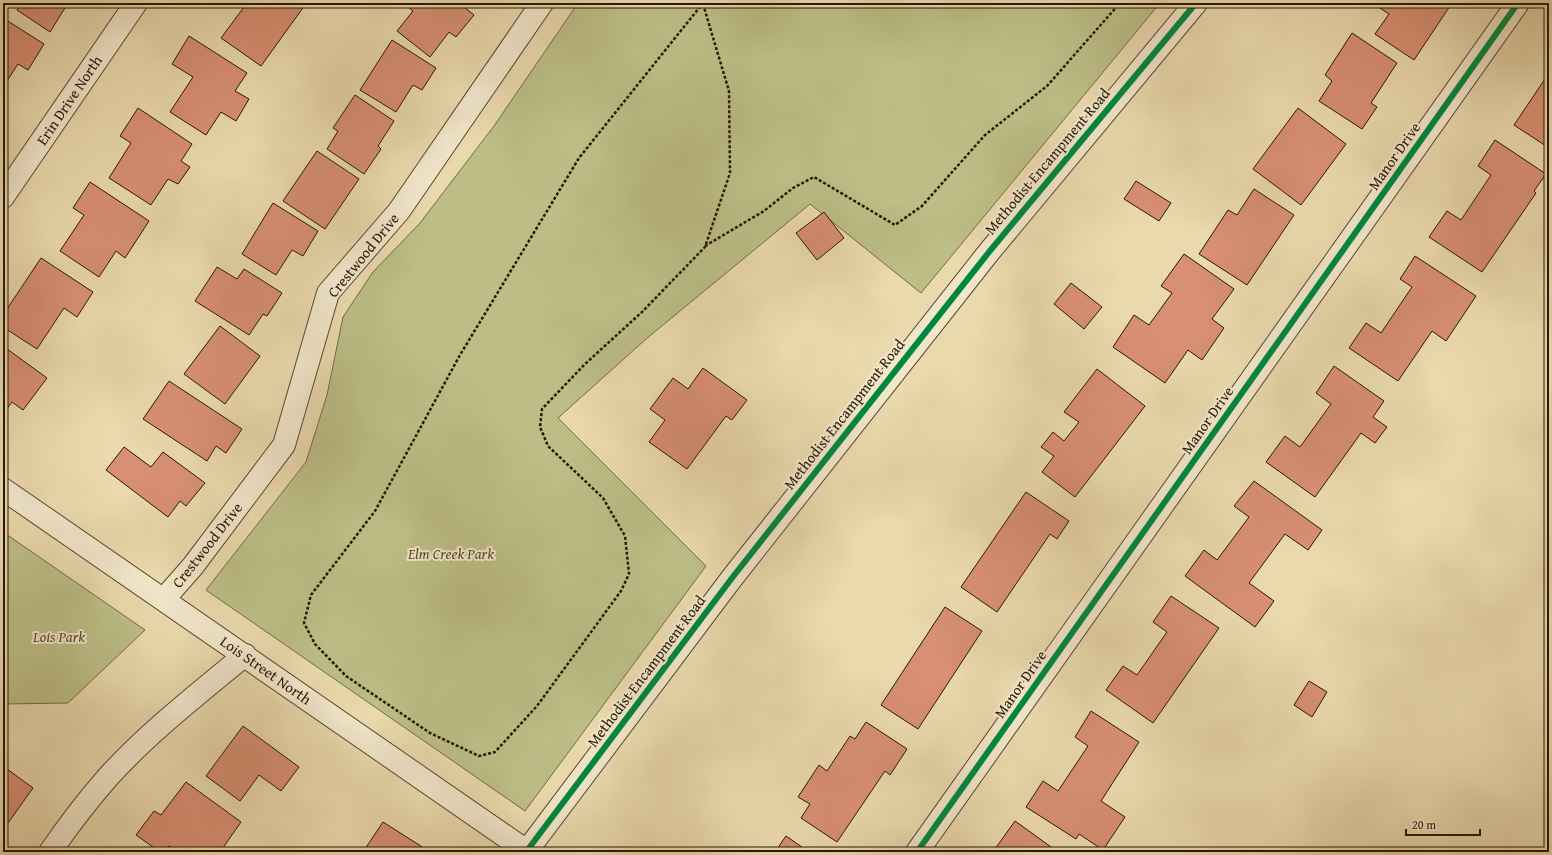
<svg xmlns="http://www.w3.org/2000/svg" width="1552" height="855" viewBox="0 0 1552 855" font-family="'Gentium Book Plus',serif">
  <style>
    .green { fill: #bcbe86; stroke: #726a45 }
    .building { fill: #d88f73; stroke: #271704 }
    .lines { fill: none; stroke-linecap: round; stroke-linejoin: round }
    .minor-casing { stroke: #58482e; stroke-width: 24 }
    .path { stroke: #271704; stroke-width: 2.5; stroke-dasharray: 3 2; stroke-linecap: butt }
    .minor { stroke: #f1e6ca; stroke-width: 22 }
    .cycleway-casing { stroke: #f1e6ca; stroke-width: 8 }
    .cycleway { stroke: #00873e; stroke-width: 6 }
    .labels { text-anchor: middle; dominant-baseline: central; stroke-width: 4; stroke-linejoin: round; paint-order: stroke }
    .street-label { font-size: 15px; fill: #271704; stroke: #f1e6ca }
    .park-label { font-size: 15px; font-style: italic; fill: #54492b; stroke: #f1e6ca }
  </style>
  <rect width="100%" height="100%" fill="#ead9ad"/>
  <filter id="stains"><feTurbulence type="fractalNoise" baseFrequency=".005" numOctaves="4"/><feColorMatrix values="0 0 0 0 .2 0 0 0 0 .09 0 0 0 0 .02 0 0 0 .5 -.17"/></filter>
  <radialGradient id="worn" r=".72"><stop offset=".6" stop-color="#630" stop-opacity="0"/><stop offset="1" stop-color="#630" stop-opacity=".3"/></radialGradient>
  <!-- green -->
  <g class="green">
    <path d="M578,3H1160L921,293L810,204L646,339L558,418L706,566L525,811L206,590L306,462L327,395L343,317L373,272L420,223L494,126Z"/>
    <path d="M3,532L145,630L68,703L3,704Z"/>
  </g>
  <!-- building -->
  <g class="building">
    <path d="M22,3H68L50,32L17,10Z"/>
    <path d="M247,3H302L305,5L261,66L221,38Z"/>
    <path d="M409,3H459L474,15L456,37L449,32L430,57L397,31L413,11L407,6Z"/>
    <path d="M1383,3H1452L1414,60L1375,34L1389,14L1380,8Z"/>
    <path d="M3,18L44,44L28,70L18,64L3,87Z"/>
    <path d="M1352,33L1397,63L1371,103L1377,107L1362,129L1319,101L1332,81L1325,75Z"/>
    <path d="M189,36L247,73L235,91L249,99L236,121L221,112L206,135L170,112L193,77L172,64Z"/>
    <path d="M392,40L436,68L422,90L413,85L396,112L360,90Z"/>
    <path d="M1549,73V148L1514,125Z"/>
    <path d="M355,95L394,121L378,146L381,149L364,174L327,149L338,131L333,128Z"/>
    <path d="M138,108L192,144L181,161L190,167L178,184L168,179L151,205L109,178L131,143L120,136Z"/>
    <path d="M1298,108L1346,144L1301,205L1253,169Z"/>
    <path d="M1495,140L1546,174L1534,191L1536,193L1482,272L1429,237L1447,211L1461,220L1491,175L1478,166Z"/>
    <path d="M317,151L359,179L325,229L283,201Z"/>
    <path d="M1136,181L1171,203L1159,221L1124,199Z"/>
    <path d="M90,182L149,221L125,258L116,251L99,277L60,251L84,215L73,208Z"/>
    <path d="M1254,189L1294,215L1247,285L1199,254L1228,210L1237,215Z"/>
    <path d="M273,203L318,231L303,256L292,250L276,275L242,254Z"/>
    <path d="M824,212L844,238L817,260L796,233Z"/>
    <path d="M1184,254L1234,289L1212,319L1224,328L1202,360L1188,350L1165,383L1113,347L1134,315L1149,325L1172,293L1161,286Z"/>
    <path d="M1415,256L1476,296L1446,341L1432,331L1398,381L1349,348L1366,323L1381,333L1412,287L1400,279Z"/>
    <path d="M41,258L93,292L77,317L64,308L37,349L3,327V315Z"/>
    <path d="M217,267L237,279L244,269L282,293L267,316L263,314L249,335L195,301Z"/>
    <path d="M1071,283L1102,307L1084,329L1054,304Z"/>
    <path d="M220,326L260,356L225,404L184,374Z"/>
    <path d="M3,346L47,378L23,410L12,402L3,414Z"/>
    <path d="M1334,366L1384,401L1373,417L1387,427L1375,443L1361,433L1315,497L1266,462L1285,436L1300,447L1331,404L1316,393Z"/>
    <path d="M703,368L747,400L732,420L726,416L687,469L649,442L665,420L650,409L673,378L688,389Z"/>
    <path d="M1097,369L1145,406L1075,497L1042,472L1054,456L1041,447L1053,432L1064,441L1079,422L1064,412Z"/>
    <path d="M169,381L242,429L226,453L216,446L207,461L143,419Z"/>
    <path d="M124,447L151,467L163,452L205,483L186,506L180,501L168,517L106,470Z"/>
    <path d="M1254,481L1322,530L1308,550L1285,534L1249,583L1274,601L1255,627L1185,576L1204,550L1217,560L1249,517L1234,506Z"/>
    <path d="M1026,492L1069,521L1057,539L1050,534L997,612L961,587Z"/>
    <path d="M1171,596L1219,628L1153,723L1106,690L1123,666L1137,675L1167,632L1153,622Z"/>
    <path d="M945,607L982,631L918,729L881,705Z"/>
    <path d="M1309,681L1327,692L1312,717L1294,705Z"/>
    <path d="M1091,711L1139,742L1101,801L1125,817L1103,850L1079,834L1076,839L1026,807L1043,781L1058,791L1088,746L1075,737Z"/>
    <path d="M866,722L907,749L890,775L885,771L837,842L801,818L810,804L798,797L819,765L827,771L850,736L855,739Z"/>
    <path d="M243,726L299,767L281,791L259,775L240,801L206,776Z"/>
    <path d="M3,766L33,788L3,830Z"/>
    <path d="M186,782L241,822L220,852H178L169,846L164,852H160L136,835L154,811L161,815Z"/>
    <path d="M1015,821L1058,852H998L995,849Z"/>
    <path d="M383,822L427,850L426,852H363Z"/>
    <path d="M786,836L809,852H775Z"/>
  </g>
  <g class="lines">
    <!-- minor casing -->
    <g class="minor-casing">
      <g id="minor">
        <path d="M3,197L136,3"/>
        <path d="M3,489L528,852"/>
        <path d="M164,599L193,566L284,445L328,293L399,211L542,3"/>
        <path d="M50,852C68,826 87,801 108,777C149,732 198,694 245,655"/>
        <path d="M526,852L732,578L989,252L1196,3"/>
        <path d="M917,852L1518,3"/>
      </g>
    </g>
    <!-- path -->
    <g class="path">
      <path d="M703,4L729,91L730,173L705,247L642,312L585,364L542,409L540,427L548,446L603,498L625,536L629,574L621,591L537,706L495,752L479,756L430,733L346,676L315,644L304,623L311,595L375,511L460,355L579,158L703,3"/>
      <path d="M705,246L764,211L793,188L814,177L895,225L922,206L985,135L1047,86L1120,3"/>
    </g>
    <!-- minor -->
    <use href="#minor" class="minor"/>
    <!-- cycleway casing -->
    <g class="cycleway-casing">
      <g id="cycleway">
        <path d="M526,852L732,578L989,252L1196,3"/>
        <path d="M917,852L1518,3"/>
      </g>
    </g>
    <!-- cycleway -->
    <use href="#cycleway" class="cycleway"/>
  </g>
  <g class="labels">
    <!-- street labels -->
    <g class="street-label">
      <text transform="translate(69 100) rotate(-56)">Erin Drive North</text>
      <text transform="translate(1394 156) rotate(-55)">Manor Drive</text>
      <text transform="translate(1047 161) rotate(-50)">Methodist Encampment Road</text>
      <text transform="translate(363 255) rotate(-51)">Crestwood Drive</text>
      <text transform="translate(844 414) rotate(-52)">Methodist Encampment Road</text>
      <text transform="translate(1207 420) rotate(-55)">Manor Drive</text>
      <text transform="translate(207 545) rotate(-52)">Crestwood Drive</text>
      <text transform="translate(266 670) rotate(35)">Lois Street North</text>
      <text transform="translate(646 671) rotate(-53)">Methodist Encampment Road</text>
      <text transform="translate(1020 684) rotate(-55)">Manor Drive</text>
    </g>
    <!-- park labels -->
    <g class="park-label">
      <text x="451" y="553">Elm Creek Park</text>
      <text x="59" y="636">Lois Park</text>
    </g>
  </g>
  <!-- margin -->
  <rect width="1552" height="855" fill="none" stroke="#ead9ad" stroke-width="16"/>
  <rect x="4" y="4" width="1544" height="847" fill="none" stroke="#271704" stroke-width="2"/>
  <rect x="8" y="8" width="1536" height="839" fill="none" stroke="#271704"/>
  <!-- scale -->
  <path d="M1406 829v6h74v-6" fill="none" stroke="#271704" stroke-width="2"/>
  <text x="1412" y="829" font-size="12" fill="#271704" stroke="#f1e6ca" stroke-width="3" paint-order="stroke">20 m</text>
  <rect width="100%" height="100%" filter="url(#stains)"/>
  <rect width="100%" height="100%" fill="url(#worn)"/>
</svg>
